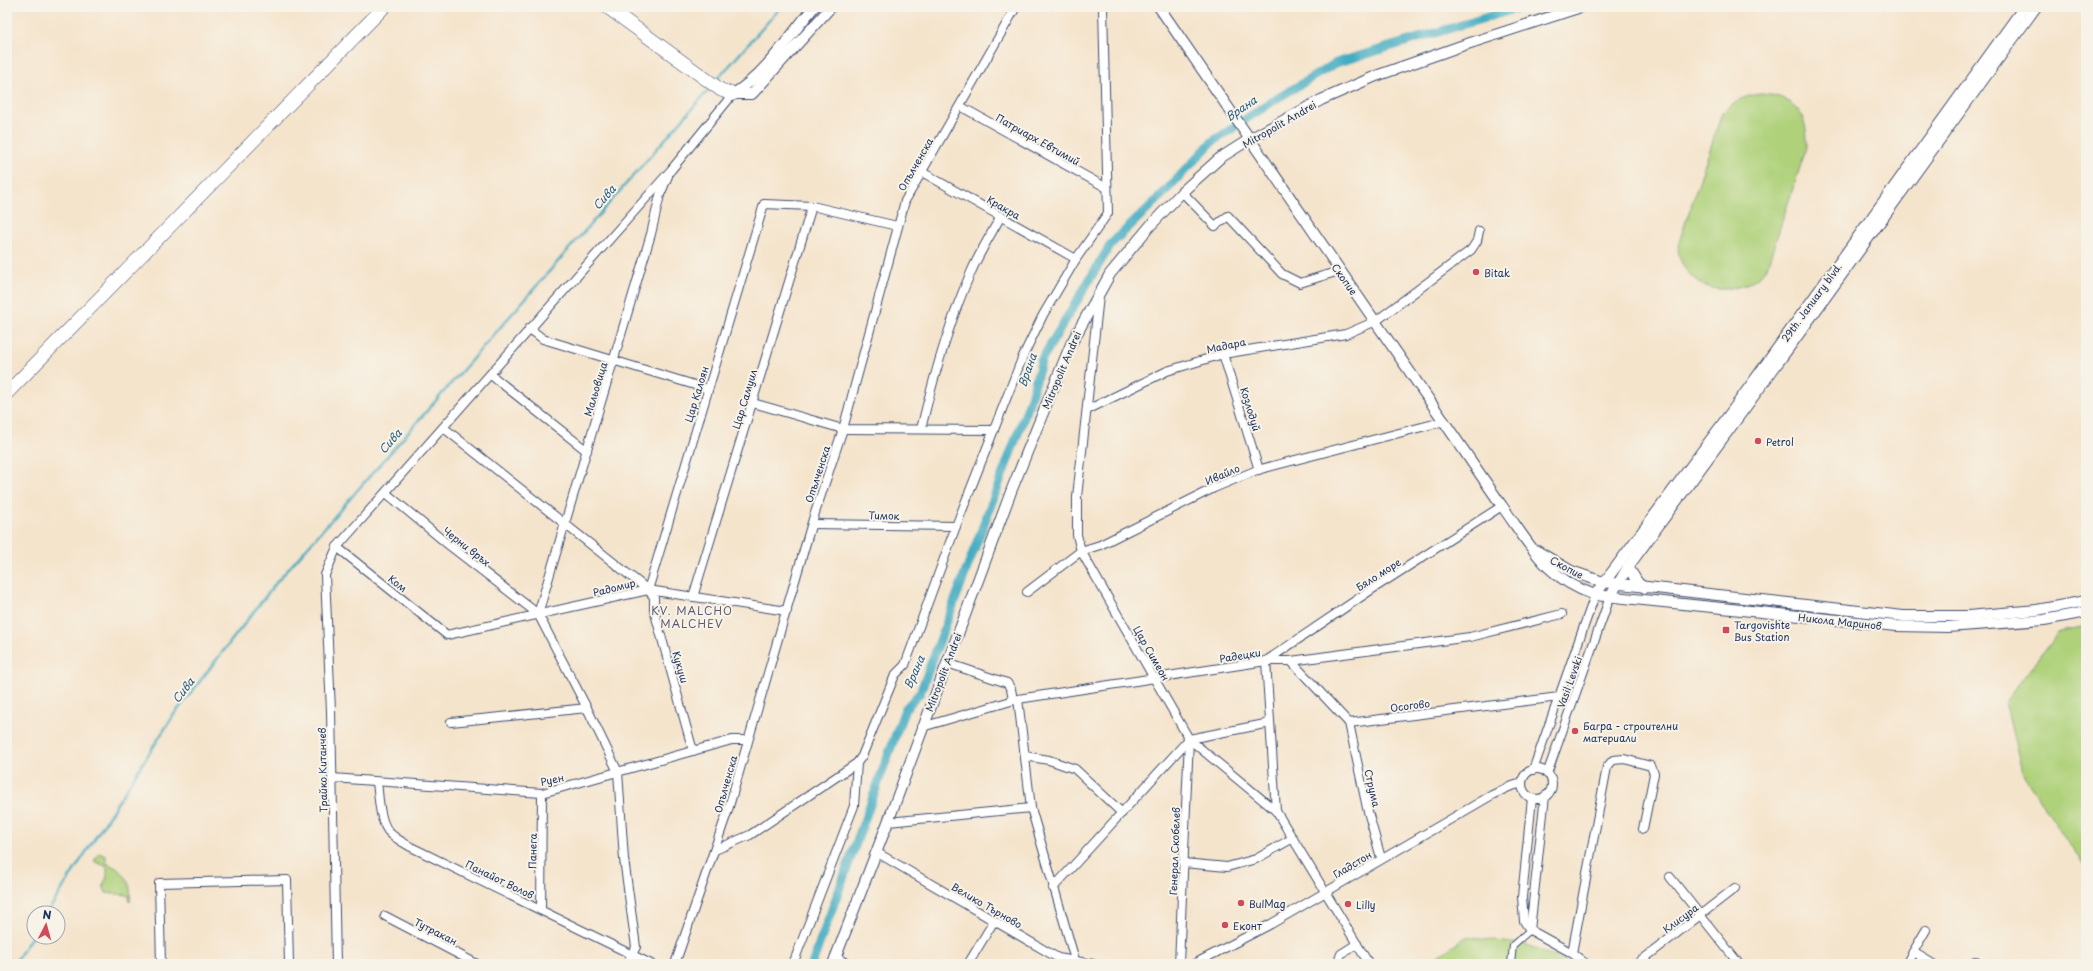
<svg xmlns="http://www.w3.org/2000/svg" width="2093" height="971" viewBox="0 0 2093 971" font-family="'Playpen Sans',sans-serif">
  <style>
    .green { fill: #afd17a; stroke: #65806c }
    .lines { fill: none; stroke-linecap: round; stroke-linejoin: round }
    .stream { stroke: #43acc2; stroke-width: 2.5 }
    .canal { stroke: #43acc2; stroke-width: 9 }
    .pedestrian-casing { stroke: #3c4a6e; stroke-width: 8 }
    .minor-casing { stroke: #3c4a6e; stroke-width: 10 }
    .tertiary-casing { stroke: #3c4a6e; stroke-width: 12 }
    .primary-casing { stroke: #3c4a6e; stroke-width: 14 }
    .pedestrian { stroke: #fff; stroke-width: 6 }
    .minor { stroke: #fff; stroke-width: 8 }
    .tertiary { stroke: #fff; stroke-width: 10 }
    .primary { stroke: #fff; stroke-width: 13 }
    .poi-dot { fill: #d1495b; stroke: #f7f3e8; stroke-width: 1.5 }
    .labels { text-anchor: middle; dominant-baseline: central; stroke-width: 4; stroke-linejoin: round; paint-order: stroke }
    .street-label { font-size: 10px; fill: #1b2f5e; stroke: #f7f3e8 }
    .poi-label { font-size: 10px; fill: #1b2f5e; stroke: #f7f3e8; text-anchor: start }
    .water-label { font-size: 11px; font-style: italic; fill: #295b81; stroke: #f7f3e8 }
    .neighbourhood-label { font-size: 11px; letter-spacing: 1px; fill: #605974; stroke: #f7f3e8 }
  </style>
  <rect width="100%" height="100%" fill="#f7f3e8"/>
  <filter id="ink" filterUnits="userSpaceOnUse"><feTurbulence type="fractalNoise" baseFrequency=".025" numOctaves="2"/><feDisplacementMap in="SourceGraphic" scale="8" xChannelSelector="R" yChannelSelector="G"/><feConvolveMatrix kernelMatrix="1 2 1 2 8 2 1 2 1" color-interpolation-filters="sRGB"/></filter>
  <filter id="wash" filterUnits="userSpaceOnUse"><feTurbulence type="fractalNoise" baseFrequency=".012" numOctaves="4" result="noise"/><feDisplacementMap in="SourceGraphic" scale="16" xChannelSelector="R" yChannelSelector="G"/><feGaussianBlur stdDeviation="0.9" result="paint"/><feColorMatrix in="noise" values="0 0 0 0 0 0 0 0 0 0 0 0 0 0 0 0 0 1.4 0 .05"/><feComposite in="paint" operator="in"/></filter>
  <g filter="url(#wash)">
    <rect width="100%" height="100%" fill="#f5e4cc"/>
    <!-- green -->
    <g class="green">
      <path d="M1760,94C1794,95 1808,114 1807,146L1766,270C1743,294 1704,298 1685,268C1679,260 1677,251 1679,242L1722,113C1734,101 1744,96 1760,94Z"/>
      <path d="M2086,626V867L2069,845L2022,772L2005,702L2059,631Z"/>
      <path d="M99,853L106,856V863C124,870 133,882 130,902L128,895L106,893L103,885L107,877V867L94,861Z"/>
      <path d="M1466,937L1527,945L1573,964H1427Z"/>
    </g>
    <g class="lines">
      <!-- stream -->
      <g class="stream">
        <path d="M715,82L781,7"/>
        <path d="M47,913L173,716L276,583L711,87"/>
        <path d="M14,964L34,933"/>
      </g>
      <!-- canal -->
      <path class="canal" d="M812,964L905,709L920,693L1029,404L1042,359L1111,244L1157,200L1212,142L1273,101L1336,63L1521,7"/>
    </g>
  </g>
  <g filter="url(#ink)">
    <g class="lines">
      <!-- pedestrian casing -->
      <g class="pedestrian-casing">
        <path id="pedestrian" d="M1511,964L1513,945L1530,930"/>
      </g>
      <!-- minor casing -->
      <g class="minor-casing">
        <g id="minor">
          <path d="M960,106L1107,188"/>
          <path d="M922,172L1076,259"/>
          <path d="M1182,192L1215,226L1228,216L1282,274L1300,283L1339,271"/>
          <path d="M1099,296L1077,497V535L1081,551L1189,739L1276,811L1369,964"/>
          <path d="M529,328L543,339L708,389"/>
          <path d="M1223,354L1259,470"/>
          <path d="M491,375L587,451"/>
          <path d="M753,403L843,429L994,430"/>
          <path d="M1087,410L1167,371L1223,354L1346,334L1376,321L1471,250L1477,241L1479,231"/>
          <path d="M444,428L648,590L654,597V610L693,751"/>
          <path d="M921,429C934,375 949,321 972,270C980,252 991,234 1001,216"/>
          <path d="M386,493L445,542L538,614L587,708L618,772L624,859L636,947L627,964"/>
          <path d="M812,524L956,526"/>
          <path d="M337,547L447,635L648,590L787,611"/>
          <path d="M648,590L764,204L812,206L897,226"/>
          <path d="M1027,592L1081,551L1100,545L1214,488L1257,470L1445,421"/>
          <path d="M693,597L812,206"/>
          <path d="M538,614L651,234L660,195L668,176"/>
          <path d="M1291,661L1349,723L1559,697"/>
          <path d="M947,663L1007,683L1011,689L1013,700"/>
          <path d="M1018,699L1031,808L1075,960"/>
          <path d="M451,722L587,708"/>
          <path d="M1349,723L1367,808L1381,858"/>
          <path d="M922,727L1018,699L1266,661H1291L1470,637L1562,614"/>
          <path d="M1025,756L1049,760L1075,769L1122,813"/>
          <circle cx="1537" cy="784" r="15"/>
          <path d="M1533,770L1595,595"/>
          <path d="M1547,774L1610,597"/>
          <path d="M332,778L542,793L732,740H748"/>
          <path d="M377,782C379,797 379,818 388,831C394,838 404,843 411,847L651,964"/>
          <path d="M1532,798L1522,897L1524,921L1530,930L1572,953L1586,964"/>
          <path d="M1276,811L1266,661L1371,590L1502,506"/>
          <path d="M888,822L1031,808"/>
          <path d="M715,850L750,835L857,763"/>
          <path d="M876,852L1058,958L1093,964"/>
          <path d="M1183,863L1227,867L1256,859L1293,838"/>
          <path d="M1670,877L1739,964"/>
          <path d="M1053,888L1189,739L1270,723"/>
          <path d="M541,910L542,793"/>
          <path d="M385,916L477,964"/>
          <path d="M1530,930L1545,796"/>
          <path d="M1913,952L1933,964"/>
          <path d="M1572,953L1607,767L1613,760L1624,759L1651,766L1654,774L1643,829"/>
          <path d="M835,957L848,964"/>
          <path d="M161,964L159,883L287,880L289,964"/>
          <path d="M336,964L331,711L325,575L337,547L671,170L733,94"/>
          <path d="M675,964L728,810L813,519L843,429L905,201L1016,7"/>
          <path d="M793,964L854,806L857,763L862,756L895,675L905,665L956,526L1023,356L1043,315L1076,259L1108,213L1103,7"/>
          <path d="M968,964L994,921"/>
          <path d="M1179,964L1189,739"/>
          <path d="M1194,964L1271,924L1492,795L1509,787L1522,783"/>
          <path d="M1337,964L1341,954L1357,944"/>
          <path d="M1637,964L1735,888"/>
          <path d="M1906,964L1926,930"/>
          <path d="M1973,964L1975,961"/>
        </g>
      </g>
      <!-- tertiary casing -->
      <g class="tertiary-casing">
        <g id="tertiary">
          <path d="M1159,7L1502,506C1531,546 1545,578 1595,595L1896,626L1947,627L2044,620L2086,612"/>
          <path d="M733,94H752L831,7"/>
          <path d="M733,94C765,75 790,35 814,7"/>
          <path d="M1537,551L1571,571L1603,582L1903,616H1968L2037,610L2086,601"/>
          <path d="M1628,567L1638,583L1645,588"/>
          <path d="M1595,595L1732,411L2024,7"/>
          <path d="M1610,597L1628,567L1745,408L2036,7"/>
          <path d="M833,964L888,822L1012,489L1071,344L1110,274L1150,226L1182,192L1220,158L1250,139L1321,100L1376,76L1461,46L1581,7"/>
        </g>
      </g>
      <!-- primary casing -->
      <g class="primary-casing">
        <g id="primary">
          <path d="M607,7L721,90L733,94"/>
          <path d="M7,393L384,7"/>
        </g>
      </g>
      <!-- pedestrian -->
      <use href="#pedestrian" class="pedestrian"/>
      <!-- minor -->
      <use href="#minor" class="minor"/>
      <!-- tertiary -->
      <use href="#tertiary" class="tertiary"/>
      <!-- primary -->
      <use href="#primary" class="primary"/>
    </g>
  </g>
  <!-- markers -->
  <g class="poi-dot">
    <circle cx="1476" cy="272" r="4"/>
    <circle cx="1758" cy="441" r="4"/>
    <rect x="1722" y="626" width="8" height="8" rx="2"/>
    <circle cx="1575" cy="731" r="4"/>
    <circle cx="1241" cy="903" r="4"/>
    <circle cx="1348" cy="904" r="4"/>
    <circle cx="1225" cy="925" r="4"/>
  </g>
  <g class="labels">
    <!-- street labels -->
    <g class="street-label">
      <text transform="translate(1279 124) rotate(-30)">Mitropolit Andrei</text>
      <text transform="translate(1038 139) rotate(29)">Патриарх Евтимий</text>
      <text transform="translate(915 164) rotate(-60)">Опълченска</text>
      <text transform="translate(1004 207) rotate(30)">Кракра</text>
      <text transform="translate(1345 279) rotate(55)">Скопие</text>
      <text transform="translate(1811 302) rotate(-54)">29th. January blvd.</text>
      <text transform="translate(1226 345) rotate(-12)">Мадара</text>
      <text transform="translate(1061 370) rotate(-67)">Mitropolit Andrei</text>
      <text transform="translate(595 389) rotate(-73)">Мальовица</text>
      <text transform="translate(696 394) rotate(-73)">Цар Калоян</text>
      <text transform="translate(744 399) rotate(-73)">Цар Самуил</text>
      <text transform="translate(1251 409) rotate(73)">Козлодуй</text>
      <text transform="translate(817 474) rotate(-72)">Опълченска</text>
      <text transform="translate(1222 474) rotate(-23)">Ивайло</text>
      <text transform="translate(884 515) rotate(1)">Тимок</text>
      <text transform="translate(467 546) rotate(38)">Черни връх</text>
      <text transform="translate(1567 567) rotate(28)">Скопие</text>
      <text transform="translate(1378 574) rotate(-33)">Бяло море</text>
      <text transform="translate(398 583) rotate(38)">Ком</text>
      <text transform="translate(614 587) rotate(-14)">Радомир</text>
      <text transform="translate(1840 621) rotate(6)">Никола Маринов</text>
      <text transform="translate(1152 653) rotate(60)">Цар Симеон</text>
      <text transform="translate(1240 655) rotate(-9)">Радецки</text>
      <text transform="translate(681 667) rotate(74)">Кукуш</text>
      <text transform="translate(943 672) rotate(-69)">Mitropolit Andrei</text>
      <text transform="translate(1569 682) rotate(-70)">Vasil Levski</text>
      <text transform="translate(1410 705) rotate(-7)">Осогово</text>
      <text transform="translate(322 770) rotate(-91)">Трайко Китанчев</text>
      <text transform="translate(552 779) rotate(-13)">Руен</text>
      <text transform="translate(725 784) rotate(-74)">Опълченска</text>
      <text transform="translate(1373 788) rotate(77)">Струма</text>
      <text transform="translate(532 851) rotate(-89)">Панега</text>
      <text transform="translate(1174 851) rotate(-88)">Генерал Скобелев</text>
      <text transform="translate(1352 864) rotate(-31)">Гладстон</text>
      <text transform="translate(500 879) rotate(26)">Панайот Волов</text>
      <text transform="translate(987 905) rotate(30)">Велико Търново</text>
      <text transform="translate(1680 918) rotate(-37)">Клисура</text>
      <text transform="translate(436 931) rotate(27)">Тутракан</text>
    </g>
    <!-- poi labels -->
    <g class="poi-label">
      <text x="1484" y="272">Bitak</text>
      <text x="1766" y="441">Petrol</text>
      <text x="1734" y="624">Targovishte<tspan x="1734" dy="12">Bus Station</tspan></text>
      <text x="1583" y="725">Багра - строителни<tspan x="1583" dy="12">материали</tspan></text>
      <text x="1249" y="903">BulMag</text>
      <text x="1356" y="904">Lilly</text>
      <text x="1233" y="925">Еконт</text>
    </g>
    <!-- water labels -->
    <g class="water-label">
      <text transform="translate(1241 108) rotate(-34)">Врана</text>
      <text transform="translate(604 197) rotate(-49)">Сива</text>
      <text transform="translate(1027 370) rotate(-71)">Врана</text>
      <text transform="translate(390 441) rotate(-49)">Сива</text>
      <text transform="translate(914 672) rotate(-66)">Врана</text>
      <text transform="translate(183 690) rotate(-52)">Сива</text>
    </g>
    <!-- neighbourhood labels -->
    <g class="neighbourhood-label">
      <text x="692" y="610">KV. MALCHO<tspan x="692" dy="13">MALCHEV</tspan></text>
    </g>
  </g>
  <!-- margin -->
  <rect width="2093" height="971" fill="none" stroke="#f7f3e8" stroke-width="24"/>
  <!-- north arrow -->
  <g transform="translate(46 925) rotate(6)"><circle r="19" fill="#f7f3e8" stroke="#9fa5b1"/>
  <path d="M0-3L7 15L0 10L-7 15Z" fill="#d1495b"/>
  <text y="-6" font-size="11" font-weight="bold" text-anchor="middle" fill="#1b2f5e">N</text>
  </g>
</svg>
